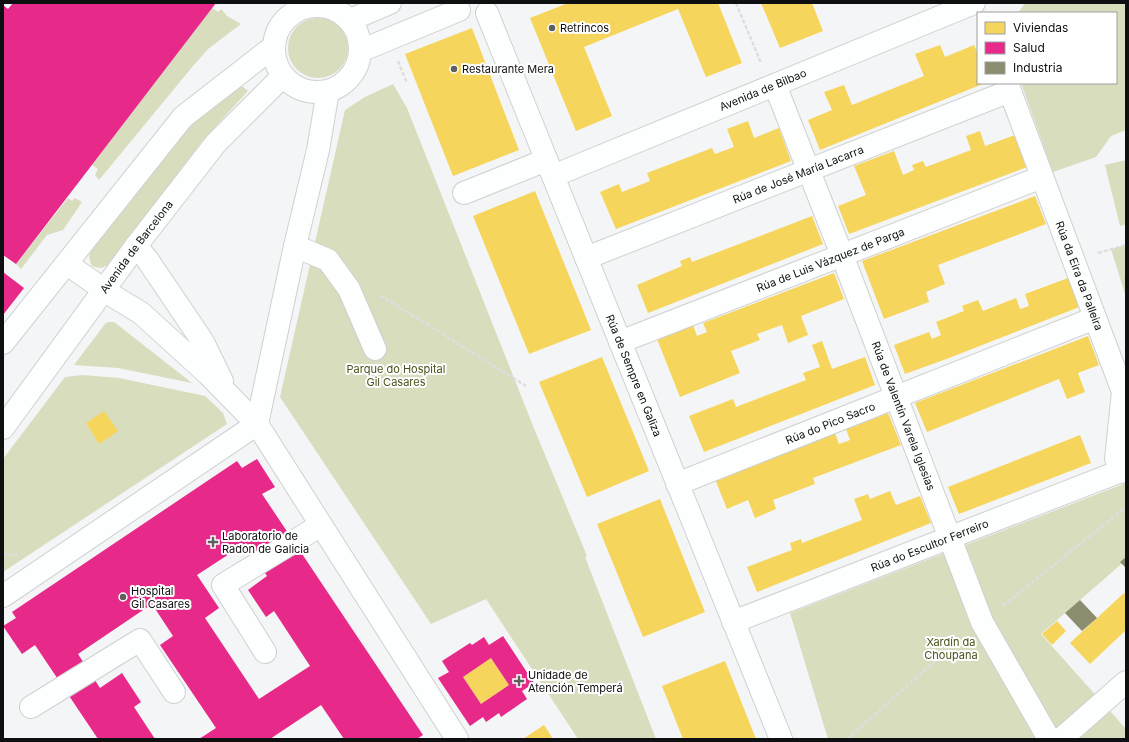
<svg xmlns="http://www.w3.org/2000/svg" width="1129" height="742" viewBox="0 0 1129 742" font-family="Inter,sans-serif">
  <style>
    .green { fill: #d7ddbd }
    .homes { fill: #f6d55c }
    .health { fill: #e7298a; fill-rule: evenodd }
    .industry { fill: #8c8c6e }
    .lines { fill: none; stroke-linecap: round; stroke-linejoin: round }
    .minor-casing { stroke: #cfd0d1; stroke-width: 24 }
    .path { stroke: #dededf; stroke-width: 2.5; stroke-dasharray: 4 2; stroke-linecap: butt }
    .minor { stroke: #fdfefe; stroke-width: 22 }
    .poi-dot { fill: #5e6060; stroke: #fff; stroke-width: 1.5 }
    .labels { text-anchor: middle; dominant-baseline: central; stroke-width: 4; stroke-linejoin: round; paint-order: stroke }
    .poi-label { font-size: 11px; fill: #0e0f10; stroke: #fff; text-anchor: start }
    .street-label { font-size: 11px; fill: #0e0f10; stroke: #fff }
    .park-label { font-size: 11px; fill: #4b5219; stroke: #fff }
  </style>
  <rect width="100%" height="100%" fill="#f4f5f6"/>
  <!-- green -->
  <g class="green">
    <path d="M1025,3H1126V130L1111,136L1096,157L1053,172L1021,83H1116V13H1018Z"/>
    <path d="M212,8L218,12L221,9L227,16L241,24L208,49L193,66L99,180L95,175L98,169L92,165Z"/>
    <circle cx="318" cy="48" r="30"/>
    <path d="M239,84L248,91L203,140L113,260C106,267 102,270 92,266C88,258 89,254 92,246L189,124Z"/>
    <path d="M393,84L407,108L533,426L587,556L585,557L656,739H578L486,599L431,624L280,397L345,110L365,97Z"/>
    <path d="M1126,160V224L1120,226L1105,165Z"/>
    <path d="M68,198L72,201L75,198L82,202L63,230L47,235L21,269L16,264Z"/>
    <path d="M1126,245V297L1111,249Z"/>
    <path d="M108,322H114L192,383L118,368L74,365L105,324Z"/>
    <path d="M82,375L119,378L205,396L223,413L227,424L3,572V459L65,377Z"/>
    <path d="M1126,483V560L1041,634L1126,729V739H828L790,613Z"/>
  </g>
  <!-- homes -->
  <g class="homes">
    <path d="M568,3H718L742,63L706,77L678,9L584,47L612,116L576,131L530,18Z"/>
    <path d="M761,3H812L823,31L780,48Z"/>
    <path d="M472,28L519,150L453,176L405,54Z"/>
    <path d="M940,45L945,57L974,45L978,54V83H985L820,150L808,120L832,110L824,92L844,85L852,105L924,76L915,54Z"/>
    <path d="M748,121L754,138L779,128L791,161L616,229L600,192L619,184L622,192L650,181L647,173L712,148L715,154L734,147L727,129Z"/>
    <path d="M980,131L985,146L1015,135L1027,167L849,234L838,206L866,195L854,166L894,151L903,175L914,170L912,165L923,161L926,167L971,150L966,136Z"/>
    <path d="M535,191L591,330L529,354L473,216Z"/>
    <path d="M1035,196L1046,224L938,265L945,284L926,292L929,302L884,319L862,261Z"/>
    <path d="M812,216L823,244L648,313L637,285L682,266L680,261L690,257L692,262Z"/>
    <path d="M834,273L844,299L801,316L808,335L788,343L782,325L757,334L760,340L731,351L740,373L680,397L657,339L693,325L697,336L707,332L703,323Z"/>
    <path d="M1071,277L1082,306L949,358L905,374L894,345L929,332L932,339L941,335L936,322L964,311L962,306L978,300L983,311L1016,298L1020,309L1029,306L1025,294Z"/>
    <path d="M1088,336L1099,365L1078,373L1085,392L1067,399L1059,379L927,432L915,403Z"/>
    <path d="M822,341L832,369L865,357L875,385L704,452L689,416L733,399L736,407L806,380L803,373L820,367L812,345Z"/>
    <path d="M602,357L649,471L587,497L539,382Z"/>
    <path d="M104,411L118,431L99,444L86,423Z"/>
    <path d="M888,413L901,445L813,478L815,484L773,500L776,509L755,518L748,500L727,509L715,479L835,433L839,444L850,440L846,429Z"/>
    <path d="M1080,435L1091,463L959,514L948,487Z"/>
    <path d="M890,491L896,505L920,496L931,523L757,592L747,567L792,550L790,543L801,539L802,543L862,520L854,499L868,494L870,499Z"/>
    <path d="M660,499L705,612L643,637L597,524Z"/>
    <path d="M1124,593L1126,595V630L1090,664L1070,643Z"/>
    <path d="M1057,621L1066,631L1052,645L1042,634Z"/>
    <path d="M491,658L509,685L481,704L463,677Z"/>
    <path d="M725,661L756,739H683L662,686Z"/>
    <path d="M544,725L553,739H523Z"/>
  </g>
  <!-- health -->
  <g class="health">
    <path d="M13,3H216L16,264L3,255V5L8,9Z"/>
    <path d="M3,272L24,288L3,315Z"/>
    <path d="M257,459L275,487L262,494L423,735L417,739H344L321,705L270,739H199L216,728L160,645L173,636L152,604L78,654L100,688L122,673L141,702L134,707L155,739H98L35,645L22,654L3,626L16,618L12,612L237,461L242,468ZM246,543L267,576L248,590L266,617L274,611L310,666L259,699L205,618L219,608L197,575Z"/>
    <path d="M503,636L534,683L522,691L527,699L501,717L499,713L486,722L483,717L470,726L438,678L449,672L442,661L470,643L472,645L484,637L489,645ZM491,658L509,685L481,704L463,677Z"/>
  </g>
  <!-- industry -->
  <g class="industry">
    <path d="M1126,557V568L1120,562Z"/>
    <path d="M1080,600L1097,618L1082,631L1065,613Z"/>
  </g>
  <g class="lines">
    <!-- minor casing -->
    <g class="minor-casing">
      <g id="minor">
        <circle cx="317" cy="49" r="43"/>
        <path id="s1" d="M487,13L781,739"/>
        <path d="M350,20L390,3"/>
        <path d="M360,51L459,10"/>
        <path id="s2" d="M1007,83L1123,392L1116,459L1121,472"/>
        <path id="s3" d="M775,85L842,255L982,622L1049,739"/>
        <path id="s4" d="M553,176L974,3"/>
        <path d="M464,193L546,160"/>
        <path d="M136,246L147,259L203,342L222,381"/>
        <path d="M295,246L328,260L349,289L375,349"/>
        <path id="s5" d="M586,258L1010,91"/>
        <path d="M67,264L113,296L141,313L208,374L257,424L457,739"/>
        <path id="s6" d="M620,342L1042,177"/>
        <path d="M3,343L183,117L273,47"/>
        <path id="s7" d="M3,428L136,246L216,143L283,76"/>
        <path id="s8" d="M677,484L1095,318"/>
        <path d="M3,596L257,424L295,246L318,150L328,91"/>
        <path id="s9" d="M733,622L1126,469"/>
        <path d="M265,652L223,585L321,525"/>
        <path d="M31,707L140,640L174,692"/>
        <path d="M1061,739L1126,682"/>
      </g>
    </g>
    <!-- path -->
    <g class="path">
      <path d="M736,3L761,63"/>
      <path d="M398,61L407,83"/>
      <path d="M1098,253L1126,245"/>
      <path d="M380,296L383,297L526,386"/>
      <path d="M3,554L18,555"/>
      <path d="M1003,606L1126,507"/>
      <path d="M847,739L959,640"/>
    </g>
    <!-- minor -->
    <use href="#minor" class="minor"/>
  </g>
  <!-- markers -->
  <g class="poi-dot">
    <circle cx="552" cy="28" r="4"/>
    <circle cx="454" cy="69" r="4"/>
    <path d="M211 536h4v4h4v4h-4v4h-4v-4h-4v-4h4z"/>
    <circle cx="123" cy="597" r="4"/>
    <path d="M517 675h4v4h4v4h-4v4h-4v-4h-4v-4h4z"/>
  </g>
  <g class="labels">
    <!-- poi labels -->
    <g class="poi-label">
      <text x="560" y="28">Retrincos</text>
      <text x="462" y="69">Restaurante Mera</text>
      <text x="222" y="536">Laboratorio de<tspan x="222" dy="13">Radon de Galicia</tspan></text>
      <text x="131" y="591">Hospital<tspan x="131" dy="13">Gil Casares</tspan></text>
      <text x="528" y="675">Unidade de<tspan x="528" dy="13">Atención Temperá</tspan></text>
    </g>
    <!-- street labels -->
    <g class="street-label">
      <text stroke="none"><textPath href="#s4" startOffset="227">Avenida de Bilbao</textPath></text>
      <text stroke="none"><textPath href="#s5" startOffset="228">Rúa de José María Lacarra</textPath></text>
      <text stroke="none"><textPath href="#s7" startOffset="225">Avenida de Barcelona</textPath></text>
      <text stroke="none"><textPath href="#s6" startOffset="226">Rúa de Luis Vázquez de Parga</textPath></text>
      <text stroke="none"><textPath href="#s2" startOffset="206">Rúa da Eira da Palleira</textPath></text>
      <text stroke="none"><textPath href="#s1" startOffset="391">Rúa de Sempre en Galiza</textPath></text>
      <text stroke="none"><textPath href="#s3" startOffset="355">Rúa de Valentín Varela Iglesias</textPath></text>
      <text stroke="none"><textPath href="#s8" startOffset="165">Rúa do Pico Sacro</textPath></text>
      <text stroke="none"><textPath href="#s9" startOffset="211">Rúa do Escultor Ferreiro</textPath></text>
    </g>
    <!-- park labels -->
    <g class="park-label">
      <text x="396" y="369">Parque do Hospital<tspan x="396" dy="13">Gil Casares</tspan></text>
      <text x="951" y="642">Xardín da<tspan x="951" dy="13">Choupana</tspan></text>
    </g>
  </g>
  <!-- border -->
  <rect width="1129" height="742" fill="none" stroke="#0e0f10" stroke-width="8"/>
  <!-- legend -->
  <rect x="977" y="12" width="140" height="72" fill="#ffffff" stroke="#9f9f9f"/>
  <rect x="985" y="22" width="20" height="12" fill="#f6d55c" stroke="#9f9f9f"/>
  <text x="1013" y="32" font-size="12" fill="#0e0f10">Viviendas</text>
  <rect x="985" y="42" width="20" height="12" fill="#e7298a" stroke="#9f9f9f"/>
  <text x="1013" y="52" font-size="12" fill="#0e0f10">Salud</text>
  <rect x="985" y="62" width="20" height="12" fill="#8c8c6e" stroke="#9f9f9f"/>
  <text x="1013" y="72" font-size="12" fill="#0e0f10">Industria</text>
</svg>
